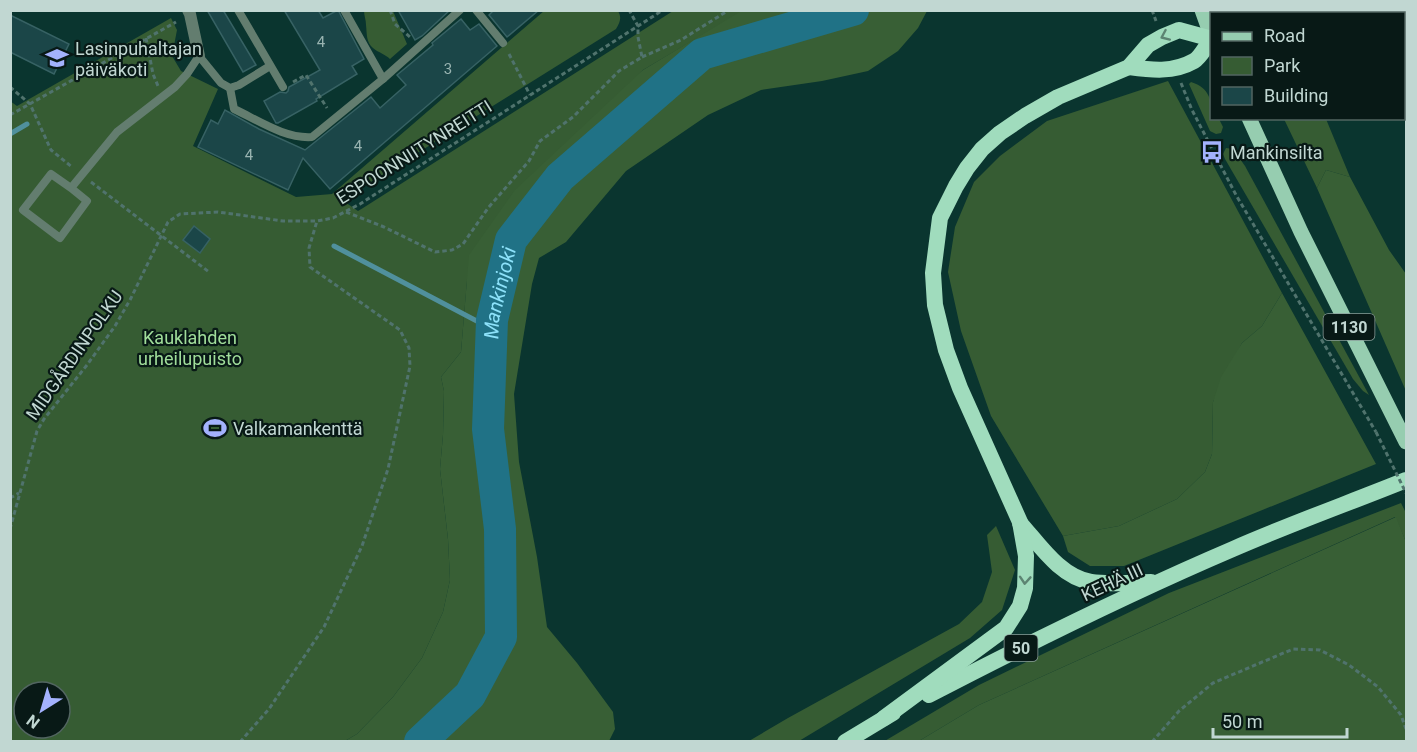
<svg xmlns="http://www.w3.org/2000/svg" width="1417" height="752" viewBox="0 0 1417 752" font-family="Roboto,sans-serif">
  <style>
    .green { fill: #365c33; fill-rule: evenodd }
    .forest { fill: #385f35 }
    .lines { fill: none; stroke-linecap: round; stroke-linejoin: round }
    .stream { stroke: #50909d; stroke-width: 5 }
    .river { stroke: #207286; stroke-width: 32 }
    .building { fill: #1b4648; stroke: #376264; stroke-width: 1.5 }
    .path { stroke: #50736d; stroke-width: 3; stroke-dasharray: 4.5 3; stroke-linecap: butt }
    .service { stroke: #637d6f; stroke-width: 8 }
    .minor { stroke: #637d6f; stroke-width: 12 }
    .primary { stroke: #96cdb0; stroke-width: 15 }
    .trunk { stroke: #a0dcbd; stroke-width: 16 }
    .path-bridge { stroke: #50736d; stroke-width: 3; stroke-dasharray: 4.5 3; stroke-linecap: butt }
    .oneway { stroke: #5c8472 }
    .labels { text-anchor: middle; dominant-baseline: central; stroke-width: 4.5; stroke-linejoin: round; paint-order: stroke }
    .number-label { font-size: 15px; fill: #98b3b0 }
    .shield { fill: #081916; stroke: #8a9e9a; stroke-width: 1.5 }
    .shield-label { font-size: 16px; font-weight: bold; fill: #c1d7d2 }
    .poi-label { font-size: 18px; fill: #c1d7d2; stroke: #081916; text-anchor: start }
    .street-label { font-size: 18px; fill: #c1d7d2; stroke: #081916 }
    .park-label { font-size: 18px; fill: #a0dd9a; stroke: #081916 }
    .water-label { font-size: 20px; font-style: italic; fill: #8de2fa; stroke: #081916 }
  </style>
  <rect width="100%" height="100%" fill="#0a352f"/>
  <!-- green -->
  <g class="green">
    <path d="M364,11H393L407,44L390,59C385,54 379,53 373,48C366,42 367,34 366,25C366,20 364,15 364,11Z"/>
    <path d="M544,11H618C622,18 620,22 616,29L342,200L358,211L363,208L673,11H743L643,70L467,281L461,352L441,377L444,391L443,435L440,469L448,539L450,580L443,612L422,658L393,697L357,734L345,741H11L10,101L17,106L171,18L177,30L172,56L181,71L218,89L193,146L296,197L332,194ZM24,692H60V728H24Z"/>
    <path d="M1168,81L1282,293L1262,326L1242,343L1213,402L1212,454L1205,472L1177,499L1119,526L1063,536L991,416L961,331L948,272L955,227L974,182L1000,156L1047,121Z"/>
    <path d="M1191,82C1210,88 1212,101 1212,118L1219,119L1223,127L1221,133L1216,134L1210,131L1189,84Z"/>
    <path d="M1284,119H1326L1350,177L1326,170L1317,188Z"/>
    <path d="M1226,148L1233,149L1245,166L1369,395L1363,391L1353,379L1225,159L1223,154Z"/>
    <path d="M1401,503L1406,513V542L1395,517L979,705L919,741L883,742L979,685L1169,593Z"/>
    <path d="M996,526L1015,570L1002,610L970,638L799,741H749L788,718L959,624L982,602L992,572L987,535Z"/>
  </g>
  <!-- forest -->
  <g class="forest">
    <path d="M743,10L927,11L918,28L898,51L868,71L822,81L761,90L708,115L626,171L566,242L539,258L532,284L514,394L519,462L537,557L547,627L577,663L613,712L615,729L609,741H345L357,734L393,697L422,658L443,612L450,580L448,539L440,469L443,435L444,391L441,377L461,352L469,255L515,190L643,70Z"/>
    <path d="M1326,170L1350,177L1389,250L1406,274V391L1317,188Z"/>
    <path d="M1282,293L1376,464L1124,566H1090L1068,552L1063,536L1119,526L1177,499L1205,472L1212,454L1213,402L1221,377L1242,343L1262,326Z"/>
    <path d="M1396,517L1406,542V741H919L979,705Z"/>
  </g>
  <g class="lines">
    <!-- stream -->
    <g class="stream">
      <path d="M10,134L27,124"/>
      <path d="M334,246L492,329"/>
    </g>
    <!-- river -->
    <path class="river" id="s1" d="M420,742L470,695L501,637L500,529L488,429L492,320L511,240L560,177L702,54L853,10"/>
  </g>
  <!-- building -->
  <g class="building">
    <path d="M207,10H223L256,65L243,72Z"/>
    <path d="M284,10H318L323,18L338,10L364,59L352,66L357,74L316,99L317,101L278,123H276L264,101L280,92L286,93L288,91L289,87L320,70Z"/>
    <path d="M398,10H450L422,36L415,40Z"/>
    <path d="M494,10H539L507,37L489,15Z"/>
    <path d="M10,15L69,44L54,74L10,52Z"/>
    <path d="M461,19L470,30L479,24L497,46L330,189L303,158L288,190L198,147L211,120L218,124L225,110L259,129L305,150L371,97L380,108L406,85L397,75L433,45L432,43Z"/>
    <path d="M194,226L210,239L200,253L183,240Z"/>
  </g>
  <g class="lines">
    <!-- path -->
    <g class="path">
      <path d="M390,10L395,24L410,37"/>
      <path d="M1152,10L1156,21"/>
      <path d="M146,38L153,74L158,86"/>
      <path d="M509,54L530,95"/>
      <path d="M642,57L681,40L729,10"/>
      <path d="M293,82L306,75L327,108"/>
      <path d="M1181,83L1192,110L1236,195L1376,432"/>
      <path d="M10,87L30,104L51,150L72,167"/>
      <path d="M10,115L176,22"/>
      <path d="M91,182L209,272"/>
      <path d="M346,212L384,227L435,252L452,250L463,244L488,208L529,161L540,141L573,117L619,71L642,57L638,37V26L629,10"/>
      <path d="M10,498L19,493"/>
      <path d="M10,529L37,431L44,419L87,365L115,326L130,300L168,222L180,214L218,212L283,221H317L333,218L360,204L663,10"/>
      <path d="M240,742L269,709L324,627L362,546L388,469L410,366L409,348L400,330L310,267L309,248L317,221"/>
      <path d="M1152,742L1179,711L1213,683L1293,649L1320,650L1349,665L1378,687L1401,715L1406,729"/>
    </g>
    <!-- service -->
    <g class="service">
      <path d="M238,10L283,87"/>
      <path d="M344,10L383,79"/>
      <path d="M476,10L503,43"/>
      <path d="M230,88L234,109C258,120 285,139 312,137L383,79L460,10"/>
      <path d="M71,188L87,201L60,238L23,210L51,174L71,188L117,132L175,87L187,74L199,56L221,83L230,88L239,85L270,66"/>
    </g>
    <!-- minor -->
    <path class="minor" d="M188,10L190,14L199,56"/>
    <!-- primary -->
    <g class="primary">
      <path d="M1202,10L1212,38"/>
      <path d="M1249,118L1301,232L1406,442"/>
    </g>
    <!-- trunk -->
    <g class="trunk">
      <path d="M1129,67C1151,70 1173,73 1194,61C1201,57 1206,45 1212,39"/>
      <path d="M1020,523C1039,544 1060,577 1091,582C1110,585 1132,582 1151,582"/>
      <path d="M929,695C1029,643 1130,593 1233,549C1290,524 1349,503 1406,480"/>
      <path d="M884,718L1006,628L1020,606L1025,588L1026,556L1020,522L960,388L946,350L935,305L933,273L940,218L956,186L967,168L982,149L1000,133L1025,116L1058,97L1129,67L1148,45L1162,37L1179,30L1212,39"/>
      <path d="M845,742L893,713"/>
    </g>
    <!-- path-bridge -->
    <path class="path-bridge" d="M1376,432L1406,493"/>
  </g>
  <!-- one-way arrows -->
  <defs><path id="oneway-chevron" d="M-2-3.5L2.5 0L-2 3.5" fill="none" stroke-width="1.6" stroke-linecap="round" stroke-linejoin="round" transform="scale(1.5)"/></defs>
  <g class="oneway">
    <use href="#oneway-chevron" transform="translate(1165 36) rotate(156)"/>
    <use href="#oneway-chevron" transform="translate(1025 580) rotate(94)"/>
  </g>
  <!-- icons -->
  <defs>
    <g id="school-bare" transform="scale(1.8)"><path d="M0-5L7-2L0 1L-7-2ZM-4 1L0 2.5L4 1V4Q0 6-4 4Z" fill="#a3b2fd" stroke="#081916" stroke-width="2.5" paint-order="stroke"/></g>
    <g id="bus-bare" transform="scale(1.8)"><path d="M-5-6H5V4H4V6H2V4H-2V6H-4V4H-5ZM-3.5-4V0h7V-4ZM-3.5 1.2v1.5H-2V1.2ZM2 1.2v1.5H3.5V1.2Z" fill="#a3b2fd" stroke="#081916" stroke-width="2.5" paint-order="stroke"/></g>
    <g id="stadium-bare" transform="scale(1.8)"><path d="M0-5a6.5 5 0 1 0 0 10a6.5 5 0 1 0 0-10ZM-3.5-1.8h7v3.6h-7Z" fill="#a3b2fd" stroke="#081916" stroke-width="2.5" paint-order="stroke"/></g>
  </defs>
  <g fill-rule="evenodd">
    <use href="#school-bare" x="57" y="58"/>
    <use href="#bus-bare" x="1212" y="152"/>
    <use href="#stadium-bare" x="215" y="428"/>
  </g>
  <g class="labels">
    <!-- number labels -->
    <g class="number-label">
      <text x="321" y="42">4</text>
      <text x="448" y="69">3</text>
      <text x="358" y="146">4</text>
      <text x="249" y="155">4</text>
    </g>
    <!-- shield labels -->
    <g class="shield">
      <rect x="1323.5" y="314" width="51" height="26" rx="4.5"/>
      <rect x="1004.5" y="635" width="33" height="26" rx="4.5"/>
    </g>
    <g class="shield-label">
      <text x="1349" y="327">1130</text>
      <text x="1021" y="648">50</text>
    </g>
    <!-- poi labels -->
    <g class="poi-label">
      <text x="75" y="48">Lasinpuhaltajan<tspan x="75" dy="21">päiväkoti</tspan></text>
      <text x="1230" y="152">Mankinsilta</text>
      <text x="233" y="428">Valkamankenttä</text>
    </g>
    <!-- street labels -->
    <g class="street-label">
      <text transform="translate(414 152) rotate(-32)">ESPOONNIITYNREITTI</text>
      <text transform="translate(74 355) rotate(-55)">MIDGÅRDINPOLKU</text>
      <text transform="translate(1112 582) rotate(-25)">KEHÄ III</text>
    </g>
    <!-- park labels -->
    <g class="park-label">
      <text x="190" y="337">Kauklahden<tspan x="190" dy="21">urheilupuisto</tspan></text>
    </g>
    <!-- water labels -->
    <g class="water-label">
      <text stroke="none"><textPath href="#s1" startOffset="480">Mankinjoki</textPath></text>
    </g>
  </g>
  <!-- border -->
  <rect width="1417" height="752" fill="none" stroke="#c1d7d2" stroke-width="24"/>
  <!-- legend -->
  <rect x="1210" y="12" width="195" height="108" fill="#081916" stroke="#526561" stroke-width="1.5"/>
  <rect x="1222" y="32" width="30" height="9" fill="#96cdb0" stroke="#526561" stroke-width="1.5"/>
  <text x="1264" y="42" font-size="18" fill="#c1d7d2">Road</text>
  <rect x="1222" y="57" width="30" height="18" fill="#365c33" stroke="#526561" stroke-width="1.5"/>
  <text x="1264" y="72" font-size="18" fill="#c1d7d2">Park</text>
  <rect x="1222" y="87" width="30" height="18" fill="#1b4648" stroke="#526561" stroke-width="1.5"/>
  <text x="1264" y="102" font-size="18" fill="#c1d7d2">Building</text>
  <!-- north arrow -->
  <g transform="translate(42 710) rotate(217)"><circle r="28" fill="#081916" stroke="#526561" stroke-width="1.5"/>
  <path d="M0-4.5L10 22L0 15L-10 22Z" fill="#a3b2fd"/>
  <text y="-9" font-size="16" font-weight="bold" text-anchor="middle" fill="#c1d7d2">N</text>
  </g>
  <!-- scale -->
  <path d="M1213 728v9h134v-9" fill="none" stroke="#c1d7d2" stroke-width="3"/>
  <text x="1222" y="728" font-size="18" fill="#c1d7d2" stroke="#081916" stroke-width="4.5" paint-order="stroke">50 m</text>
</svg>
